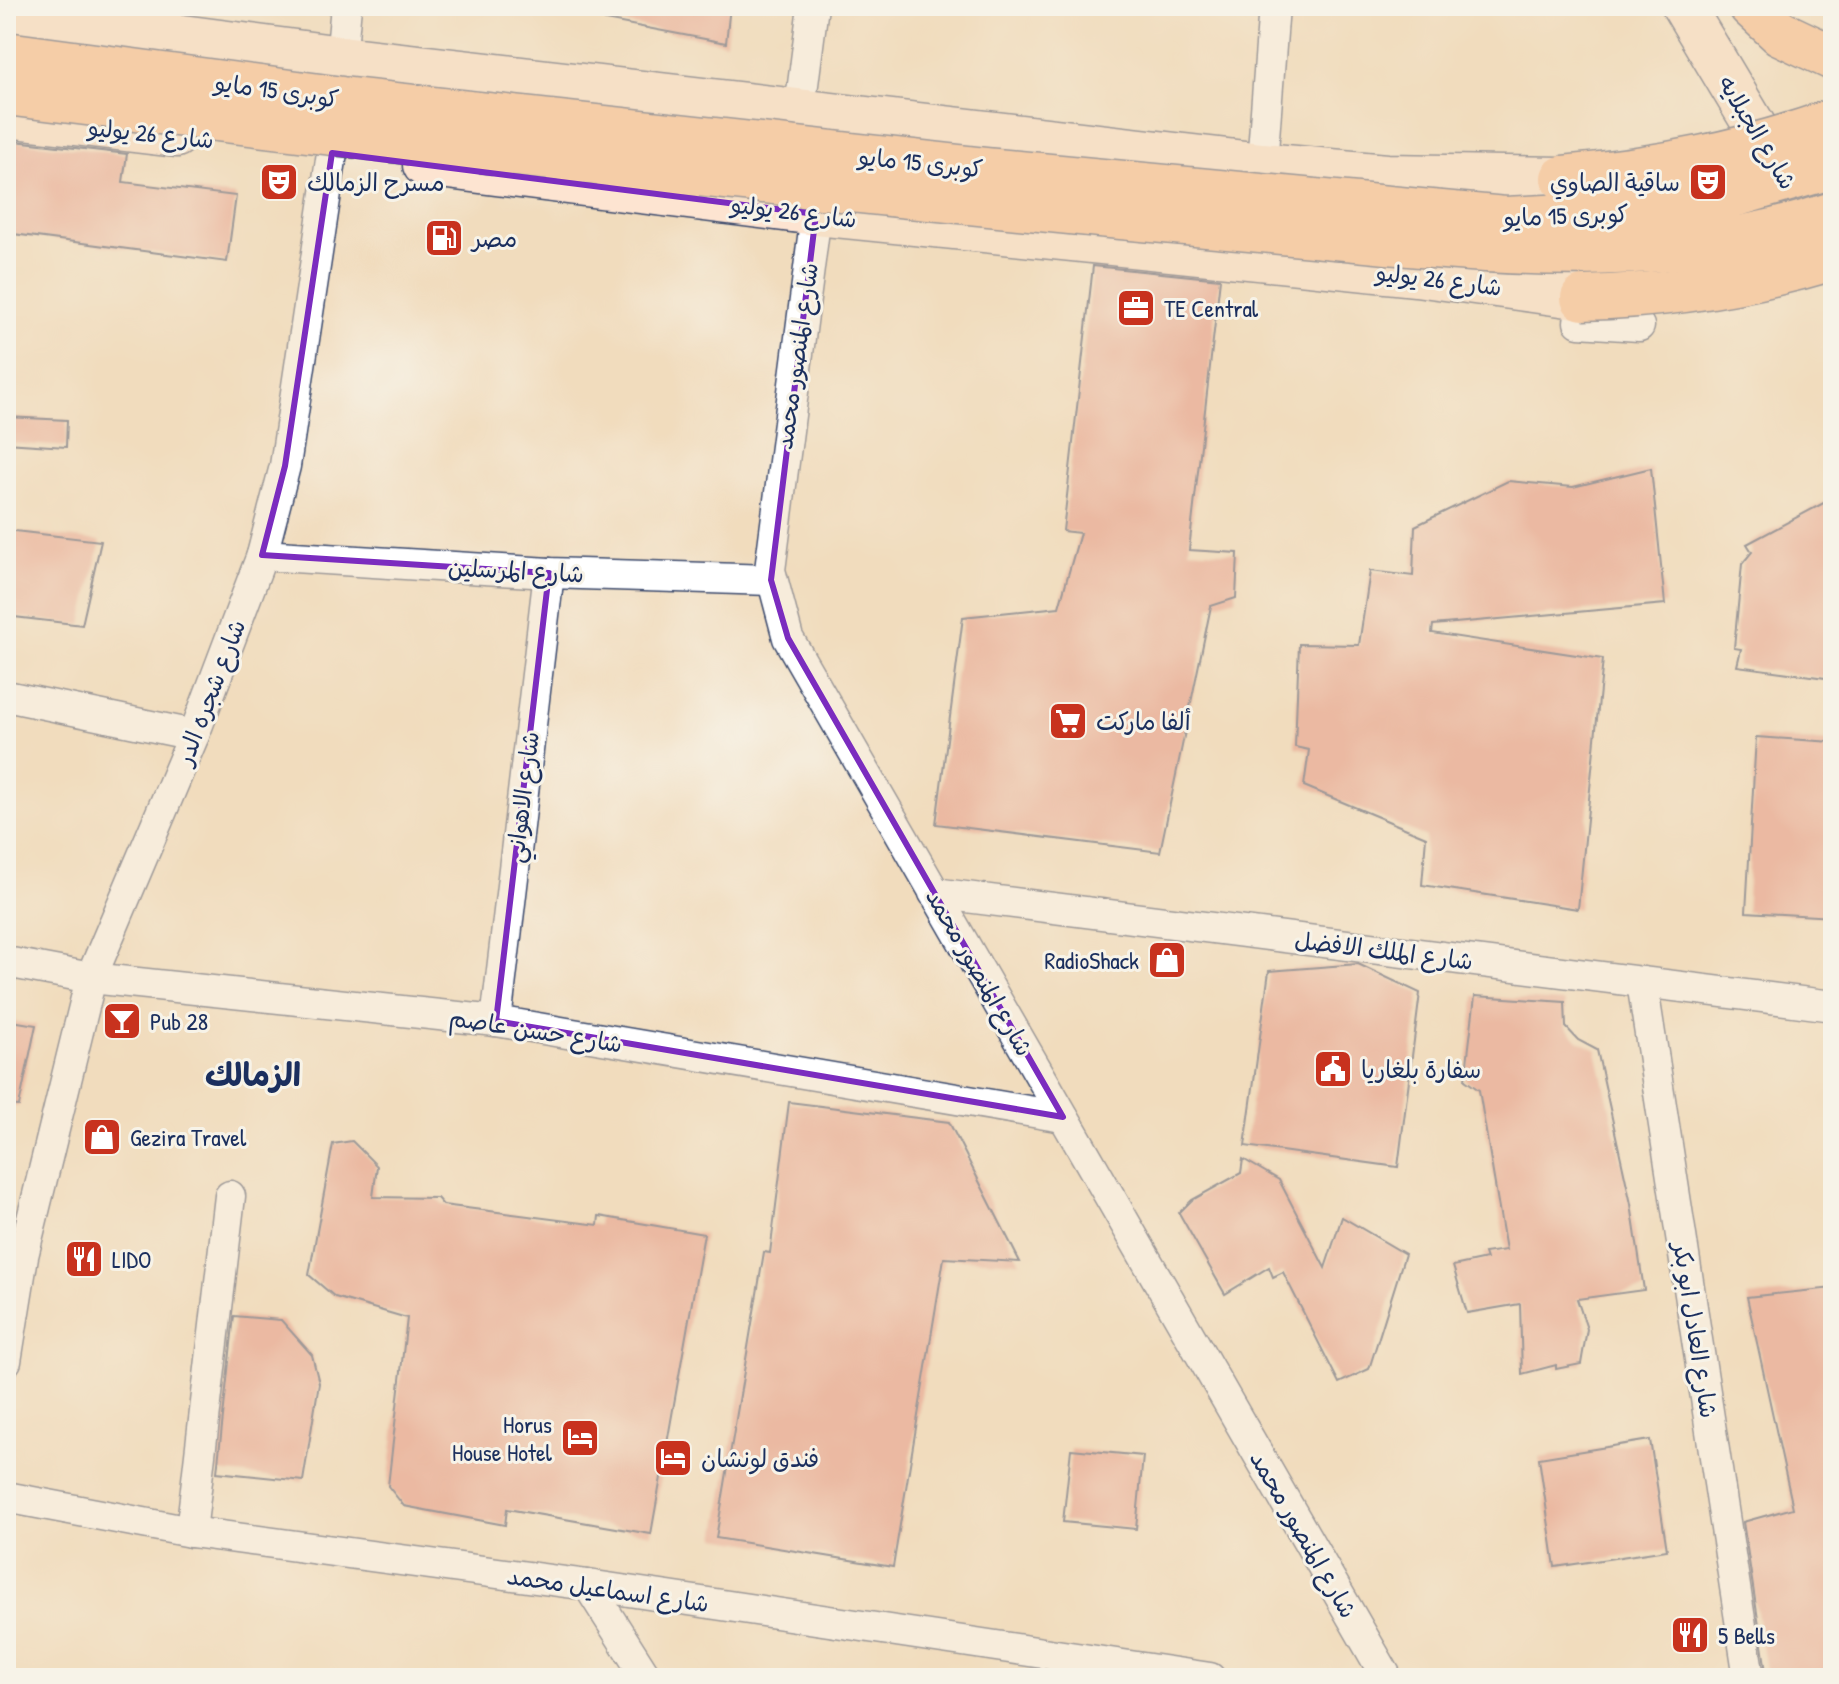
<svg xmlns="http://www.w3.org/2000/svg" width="1839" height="1684" viewBox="0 0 1839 1684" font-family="'Patrick Hand','Playpen Sans Arabic',sans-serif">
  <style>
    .building { fill: #e48e80 }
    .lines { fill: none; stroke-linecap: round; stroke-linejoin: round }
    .street-casing { stroke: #3b496c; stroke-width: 33 }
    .secondary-casing { stroke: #3b496c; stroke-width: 45 }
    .highway-casing { stroke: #3b496c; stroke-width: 47 }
    .street { stroke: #fff; stroke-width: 30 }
    .secondary { stroke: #fde4d1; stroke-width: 42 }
    .highway { stroke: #fbbb8d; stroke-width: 44 }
    .highway-bridge-casing { stroke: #3b496c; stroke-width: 47; stroke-linecap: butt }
    .highway-bridge { stroke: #fbbb8d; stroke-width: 44 }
    .marked { fill: none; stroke: #7b2cbf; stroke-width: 6; stroke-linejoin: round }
    .labels { text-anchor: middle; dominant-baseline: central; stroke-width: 6; stroke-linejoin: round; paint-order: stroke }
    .street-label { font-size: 24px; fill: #1b2f5e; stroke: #f7f3e8 }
    .poi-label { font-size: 24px; fill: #1b2f5e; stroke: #f7f3e8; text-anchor: start }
    .district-label { font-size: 32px; font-weight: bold; fill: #1b2f5e; stroke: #f7f3e8 }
  </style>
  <rect width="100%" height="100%" fill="#f7f3e8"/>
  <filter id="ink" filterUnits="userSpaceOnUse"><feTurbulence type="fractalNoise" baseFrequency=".0125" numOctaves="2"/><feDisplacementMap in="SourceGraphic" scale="16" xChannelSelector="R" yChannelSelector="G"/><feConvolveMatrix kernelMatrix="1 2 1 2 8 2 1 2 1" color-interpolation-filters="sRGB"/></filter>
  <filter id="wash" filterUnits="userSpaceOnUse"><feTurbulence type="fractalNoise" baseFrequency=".006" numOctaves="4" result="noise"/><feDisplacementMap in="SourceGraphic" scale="32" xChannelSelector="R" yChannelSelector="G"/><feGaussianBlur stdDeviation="1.8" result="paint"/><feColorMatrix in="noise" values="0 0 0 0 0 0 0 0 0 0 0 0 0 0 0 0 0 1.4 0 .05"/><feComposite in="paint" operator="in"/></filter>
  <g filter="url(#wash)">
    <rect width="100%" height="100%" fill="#f1dcbd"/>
    <g id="blocks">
      <!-- building -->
      <g class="building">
        <path d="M606,6H730L726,43L605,20Z"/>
        <path d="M6,140L127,154L123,182L236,196L227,262L6,233Z"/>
        <path d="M1093,266L1220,279L1189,550L1238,553L1236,598L1211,606L1160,852L936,824L963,617L1059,607L1080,533L1063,531Z"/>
        <path d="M6,417L67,420L66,447L6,443Z"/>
        <path d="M1651,468L1665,604L1433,625L1432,633L1603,659L1578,909L1422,885L1426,837L1304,786L1309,750L1295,747L1299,644L1359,645L1370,571L1413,576L1415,526L1508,481L1573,487Z"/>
        <path d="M1833,498V679L1737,666L1741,649L1734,648L1742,564L1752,552L1747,544Z"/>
        <path d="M6,530L101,541L82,625L6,616Z"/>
        <path d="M1756,737L1833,742V917L1746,912Z"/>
        <path d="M1358,964L1420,993L1398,1167L1245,1146L1269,971Z"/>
        <path d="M1475,996L1565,1002L1566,1027L1578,1040L1597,1050L1631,1204L1644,1290L1577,1299L1587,1329L1581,1364L1556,1369V1365L1522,1374L1520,1304L1467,1313L1453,1266L1486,1259L1484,1253L1506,1250L1479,1090L1465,1080Z"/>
        <path d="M6,1020L36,1025L19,1106L6,1105Z"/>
        <path d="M789,1102L949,1122L1020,1262L944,1258L893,1567L716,1538L764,1252L770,1253Z"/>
        <path d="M352,1141L377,1166L373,1197L437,1198L443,1205L598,1225L599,1216L704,1234L651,1534L507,1509L505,1525L404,1506L388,1486L407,1318L335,1297L309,1275L333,1144Z"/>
        <path d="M1243,1159L1279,1180L1325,1268L1342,1217L1405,1254L1369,1369L1339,1383L1283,1272L1273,1277L1269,1267L1225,1294L1179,1213L1192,1200L1241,1173Z"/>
        <path d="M1833,1288V1678H1767L1743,1522L1793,1508L1747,1297Z"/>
        <path d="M234,1316L281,1320L312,1355L319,1383L303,1481L217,1472Z"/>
        <path d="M1650,1440L1667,1550L1555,1567L1539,1458Z"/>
        <path d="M1071,1449L1143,1456L1136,1529L1063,1522Z"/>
      </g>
    </g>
  </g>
  <g filter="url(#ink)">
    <use href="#blocks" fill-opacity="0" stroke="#3b496c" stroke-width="2"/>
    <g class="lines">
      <!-- street casing -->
      <g class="street-casing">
        <g id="street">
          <path d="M800,108L813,6"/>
          <path d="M1262,164L1274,6"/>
          <path d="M816,214L770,570L788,638L1387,1678"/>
          <path d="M1583,298L1579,322L1639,326"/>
          <path d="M262,555L549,573L771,580"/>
          <path d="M6,696L194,735"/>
          <path d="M934,893L1833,1006"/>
          <path d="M6,962L91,978L496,1021L1063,1117"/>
          <path d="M1642,982L1749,1678"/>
          <path d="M496,1021L549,573"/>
          <path d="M6,1361L23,1256L91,978L194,735L262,555L285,466L332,153L346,6"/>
          <path d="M6,1497L191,1532L588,1585L1210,1678"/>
          <path d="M191,1532L230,1196"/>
          <path d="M588,1585L647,1678"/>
        </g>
      </g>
      <!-- secondary casing -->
      <g class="secondary-casing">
        <g id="secondary">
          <path d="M1683,6L1781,170"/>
          <path d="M6,13L341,57L1262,164L1387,175L1563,178"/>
          <path d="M6,116L176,136"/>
          <path d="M424,165L816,214L1416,275L1583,298"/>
        </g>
      </g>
      <!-- highway casing -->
      <g class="highway-casing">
        <path id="highway" d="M1751,6L1780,33L1833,58"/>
      </g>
      <!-- street -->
      <use href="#street" class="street"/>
      <!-- secondary -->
      <use href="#secondary" class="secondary"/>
      <!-- highway -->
      <use href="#highway" class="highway"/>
      <!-- highway-bridge casing -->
      <g class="highway-bridge-casing">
        <g id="highway-bridge">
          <path d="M6,54L342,99L987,170L1505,219L1646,212L1716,200L1833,166"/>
          <path d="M6,93C370,139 734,180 1100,215C1189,223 1278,232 1367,240C1528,256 1677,266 1833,214"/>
          <path d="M1563,178C1659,169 1742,153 1833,121"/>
          <path d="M1583,298C1670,296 1750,283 1833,258"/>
        </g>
      </g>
      <!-- highway-bridge -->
      <use href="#highway-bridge" class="highway-bridge"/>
    </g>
  </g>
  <!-- marked area -->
  <path d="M0 0H1839V1684H0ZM332,153L816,214L771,580L788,638L1063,1117L496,1021L549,573L262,555L285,466Z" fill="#f1dcbd" fill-opacity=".55" fill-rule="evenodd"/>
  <path class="marked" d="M332,153L816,214L771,580L788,638L1063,1117L496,1021L549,573L262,555L285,466Z"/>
  <!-- icons -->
  <defs>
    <g id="theatre-square" transform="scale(2)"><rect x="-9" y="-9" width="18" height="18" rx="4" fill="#c8321e" stroke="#f7f3e8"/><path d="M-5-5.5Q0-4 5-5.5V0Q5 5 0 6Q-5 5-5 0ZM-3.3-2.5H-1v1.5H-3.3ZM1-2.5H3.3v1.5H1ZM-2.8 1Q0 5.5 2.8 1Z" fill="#fff"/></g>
    <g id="fuel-square" transform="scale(2)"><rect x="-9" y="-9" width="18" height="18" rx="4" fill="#c8321e" stroke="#f7f3e8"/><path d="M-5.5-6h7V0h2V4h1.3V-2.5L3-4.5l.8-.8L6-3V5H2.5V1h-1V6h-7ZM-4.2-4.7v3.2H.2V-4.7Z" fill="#fff"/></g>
    <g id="office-square" transform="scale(2)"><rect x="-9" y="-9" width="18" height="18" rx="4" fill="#c8321e" stroke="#f7f3e8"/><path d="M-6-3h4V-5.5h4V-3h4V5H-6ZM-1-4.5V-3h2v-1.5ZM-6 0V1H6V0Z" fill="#fff"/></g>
    <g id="supermarket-square" transform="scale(2)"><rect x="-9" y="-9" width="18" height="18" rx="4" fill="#c8321e" stroke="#f7f3e8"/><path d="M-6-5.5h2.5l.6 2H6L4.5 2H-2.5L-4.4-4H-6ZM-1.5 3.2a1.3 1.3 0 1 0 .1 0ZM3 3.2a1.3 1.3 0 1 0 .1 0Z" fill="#fff"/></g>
    <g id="shop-square" transform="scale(2)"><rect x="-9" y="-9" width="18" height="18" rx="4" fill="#c8321e" stroke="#f7f3e8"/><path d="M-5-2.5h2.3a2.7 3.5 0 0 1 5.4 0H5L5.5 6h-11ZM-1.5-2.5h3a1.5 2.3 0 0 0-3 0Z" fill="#fff"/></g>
    <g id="bar-square" transform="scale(2)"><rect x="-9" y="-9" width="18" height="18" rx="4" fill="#c8321e" stroke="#f7f3e8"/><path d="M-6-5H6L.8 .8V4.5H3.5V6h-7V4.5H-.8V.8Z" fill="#fff"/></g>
    <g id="civic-square" transform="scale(2)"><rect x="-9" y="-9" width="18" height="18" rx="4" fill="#c8321e" stroke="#f7f3e8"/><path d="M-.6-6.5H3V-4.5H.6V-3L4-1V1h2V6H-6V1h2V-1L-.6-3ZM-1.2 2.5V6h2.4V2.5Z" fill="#fff"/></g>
    <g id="restaurant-square" transform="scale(2)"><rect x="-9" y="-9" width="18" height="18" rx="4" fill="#c8321e" stroke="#f7f3e8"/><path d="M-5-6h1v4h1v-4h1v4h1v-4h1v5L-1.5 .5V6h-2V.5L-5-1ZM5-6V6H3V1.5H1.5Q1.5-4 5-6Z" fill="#fff"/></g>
    <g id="hotel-square" transform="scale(2)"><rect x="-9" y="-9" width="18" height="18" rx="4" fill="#c8321e" stroke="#f7f3e8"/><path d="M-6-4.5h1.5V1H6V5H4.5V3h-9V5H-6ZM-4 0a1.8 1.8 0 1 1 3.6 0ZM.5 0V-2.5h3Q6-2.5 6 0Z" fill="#fff"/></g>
  </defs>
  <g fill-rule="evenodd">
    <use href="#theatre-square" x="279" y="182"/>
    <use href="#theatre-square" x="1708" y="182"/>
    <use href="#fuel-square" x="444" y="238"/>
    <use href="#office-square" x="1136" y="308"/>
    <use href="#supermarket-square" x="1068" y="721"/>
    <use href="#shop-square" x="1167" y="960"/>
    <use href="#bar-square" x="122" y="1021"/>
    <use href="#civic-square" x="1333" y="1069"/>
    <use href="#shop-square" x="102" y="1137"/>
    <use href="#restaurant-square" x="84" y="1259"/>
    <use href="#hotel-square" x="580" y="1438"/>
    <use href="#hotel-square" x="673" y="1458"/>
    <use href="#restaurant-square" x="1690" y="1635"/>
  </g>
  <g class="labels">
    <!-- street labels -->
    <g class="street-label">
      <text transform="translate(277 90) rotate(8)">كوبرى 15 مايو</text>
      <text transform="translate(1758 132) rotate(59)">شارع الجبلايه</text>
      <text transform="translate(151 133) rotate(6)">شارع 26 يوليو</text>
      <text transform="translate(921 162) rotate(6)">كوبرى 15 مايو</text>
      <text transform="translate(794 211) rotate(7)">شارع 26 يوليو</text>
      <text transform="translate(1566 215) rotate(-2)">كوبرى 15 مايو</text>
      <text transform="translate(1439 279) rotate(7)">شارع 26 يوليو</text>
      <text transform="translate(796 356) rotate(-82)">شارع المنصور محمد</text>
      <text transform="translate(516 570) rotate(3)">شارع المرسلين</text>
      <text transform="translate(210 692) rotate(-69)">شارع شجره الدر</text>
      <text transform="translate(522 797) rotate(-83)">شارع الاهواني</text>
      <text transform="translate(1384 950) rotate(7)">شارع الملك الافضل</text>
      <text transform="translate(980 972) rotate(60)">شارع المنصور محمد</text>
      <text transform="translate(536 1030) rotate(9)">شارع حسن عاصم</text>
      <text transform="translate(1696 1330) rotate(81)">شارع العادل ابو بكر</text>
      <text transform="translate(1304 1534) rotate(60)">شارع المنصور محمد</text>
      <text transform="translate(608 1589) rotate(8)">شارع اسماعيل محمد</text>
    </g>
    <!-- poi labels -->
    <g class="poi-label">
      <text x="307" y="182">مسرح الزمالك</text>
      <text x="1680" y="182" text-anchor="end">ساقية الصاوي</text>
      <text x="472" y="238">مصر</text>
      <text x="1164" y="308">TE Central</text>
      <text x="1096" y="721">ألفا ماركت</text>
      <text x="1139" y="960" text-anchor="end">RadioShack</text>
      <text x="150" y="1021">Pub 28</text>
      <text x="1361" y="1069">سفارة بلغاريا</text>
      <text x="130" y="1137">Gezira Travel</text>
      <text x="112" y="1259">LIDO</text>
      <text x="552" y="1424" text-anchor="end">Horus<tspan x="552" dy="28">House Hotel</tspan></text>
      <text x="701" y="1458">فندق لونشان</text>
      <text x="1718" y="1635">5 Bells</text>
    </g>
    <!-- district labels -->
    <g class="district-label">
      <text x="253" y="1074">الزمالك</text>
    </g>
  </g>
  <!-- margin -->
  <rect width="1839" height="1684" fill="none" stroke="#f7f3e8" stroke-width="32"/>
</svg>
